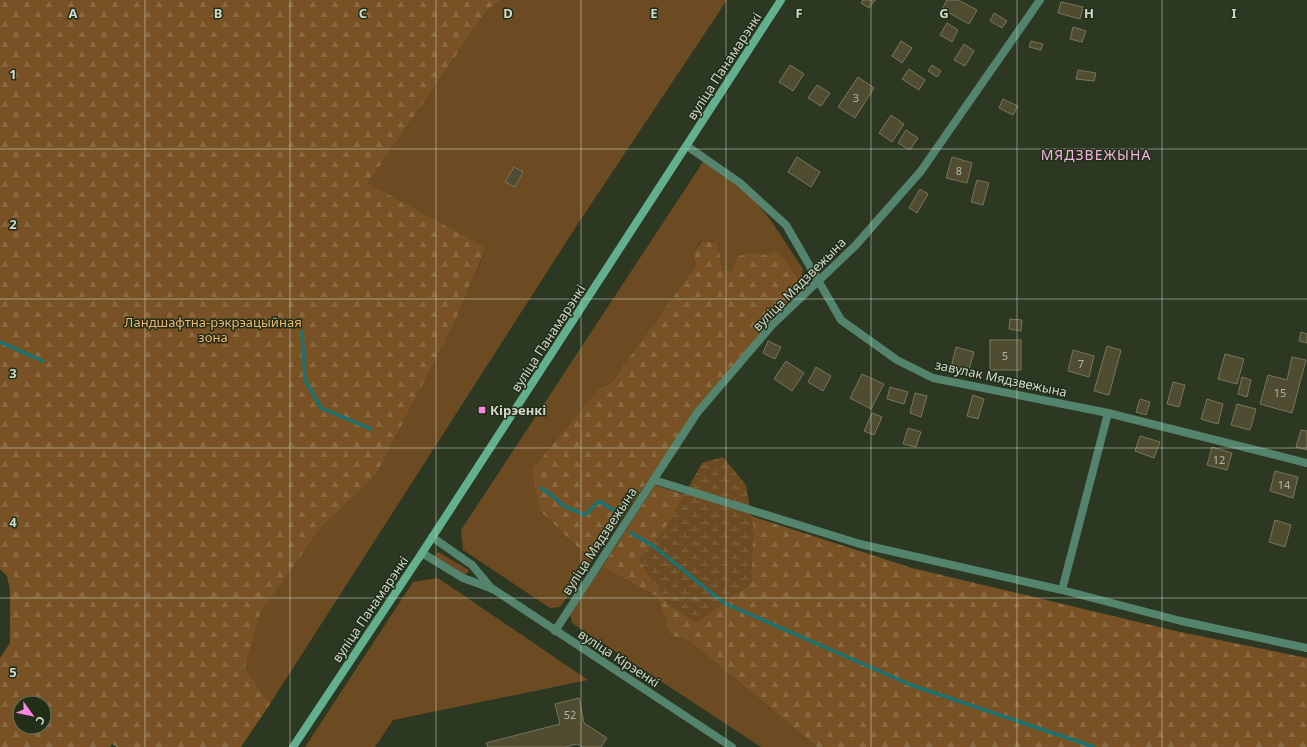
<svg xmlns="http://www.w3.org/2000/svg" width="1307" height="747" viewBox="0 0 1307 747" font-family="'Noto Sans',sans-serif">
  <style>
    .grass { fill: #6c4b22 }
    .forest { fill: url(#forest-firs); fill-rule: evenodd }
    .wetland { fill: url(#wetland-marsh) }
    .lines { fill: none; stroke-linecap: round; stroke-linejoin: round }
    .stream { stroke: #197372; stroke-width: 3.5 }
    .building { fill: #504c32; stroke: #7a765a }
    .minor { stroke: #54846d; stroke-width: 8 }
    .tertiary { stroke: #54846d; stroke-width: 8 }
    .secondary { stroke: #62b08d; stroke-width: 8 }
    .grid { fill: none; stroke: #d1d9cb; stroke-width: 1; stroke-opacity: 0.55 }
    .poi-dot { fill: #fc86e4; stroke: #222e18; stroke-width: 1.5 }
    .labels { text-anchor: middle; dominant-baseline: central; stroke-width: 3; stroke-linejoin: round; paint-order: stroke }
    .number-label { font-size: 11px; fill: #b1b6a5 }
    .street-label { font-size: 13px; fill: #d1d9cb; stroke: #222e18 }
    .park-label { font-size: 13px; fill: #f0b571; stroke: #222e18 }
    .poi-label { font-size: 13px; font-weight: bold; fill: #d1d9cb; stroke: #222e18; text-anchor: start }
    .neighbourhood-label { font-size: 14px; letter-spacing: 1px; fill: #f5b3e5; stroke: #222e18 }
    .grid-label { font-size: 13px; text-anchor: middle; font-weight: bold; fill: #d1d9cb; stroke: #222e18; stroke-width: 3; stroke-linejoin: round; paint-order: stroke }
  </style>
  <defs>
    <pattern id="forest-firs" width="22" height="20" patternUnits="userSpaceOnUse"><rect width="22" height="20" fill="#785224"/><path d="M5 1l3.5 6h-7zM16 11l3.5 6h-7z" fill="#8a6a42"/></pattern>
    <pattern id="wetland-marsh" width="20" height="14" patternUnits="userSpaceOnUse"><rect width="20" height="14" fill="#6c4b22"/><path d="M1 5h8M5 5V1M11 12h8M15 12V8" fill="none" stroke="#806441"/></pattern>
  </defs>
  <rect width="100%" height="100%" fill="#2c3822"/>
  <!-- grass -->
  <g class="grass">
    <path d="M501,0H727L581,219L270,704L245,668L260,614L320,529L376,475L454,324L486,249L368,183L486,12Z"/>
    <path d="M703,162L740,187L753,198L772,222L803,269L801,284L786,260L754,253L732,270L723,271L717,242L701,241L692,254L696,265L611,383L600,388L540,511L592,561L560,607L550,608L463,550L461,530Z"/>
    <path d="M438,552L469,570L466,575L435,557Z"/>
    <path d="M602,567L658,597L670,635L689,641L817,747H761L572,623L570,613Z"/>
    <path d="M438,578L588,680L393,720L375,747H305L413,582Z"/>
  </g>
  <!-- forest -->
  <g class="forest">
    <path d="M0,0H501L486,12L368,183L486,248L454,324L376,475L320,529L260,614L245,668L270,704L241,747H117L112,744L110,747H0V658L10,643V590L7,576L0,569ZM20,703H44V727H20Z"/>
    <path d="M702,241L717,242L723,271L732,270L738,256L754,253L767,255L774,251L786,260L801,284L789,296L786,307L695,413L592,561L540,511L532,470L600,388L611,383L696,265L692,254Z"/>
    <path d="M655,485L912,568L1180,632L1307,658V747H817L689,641L670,635L658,597L602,567Z"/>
  </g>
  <!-- wetland -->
  <path class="wetland" d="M723,457L746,485L754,530L751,584L696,623L667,604L639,560L665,529L702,463Z"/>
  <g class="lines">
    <!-- stream -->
    <g class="stream">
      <path d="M302,332L305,380L321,408L371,429"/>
      <path d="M0,342L43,361"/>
      <path d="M541,488L550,494L564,506L585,515L599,501L615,511"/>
      <path d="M631,533L652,545L724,603L911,685L1094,747"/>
    </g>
  </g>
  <!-- building -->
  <g class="building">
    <path d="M863,0H875L869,8L861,3Z"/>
    <path d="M947,0H958L977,10L969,24L942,9Z"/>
    <path d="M1061,2L1083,7L1080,19L1058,13Z"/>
    <path d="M994,13L1007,21L1002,28L990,21Z"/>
    <path d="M947,23L958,30L952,42L940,35Z"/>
    <path d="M1073,27L1086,31L1082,42L1070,39Z"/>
    <path d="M901,41L912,48L902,63L892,56Z"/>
    <path d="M1031,41L1043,44L1041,50L1029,47Z"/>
    <path d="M964,44L974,51L965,66L954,60Z"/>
    <path d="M790,65L804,74L793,91L779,82Z"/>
    <path d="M932,65L941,71L937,77L928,71Z"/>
    <path d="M909,69L925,80L919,90L902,79Z"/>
    <path d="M1078,70L1096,73L1094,81L1076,79Z"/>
    <path d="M858,77L874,88L855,118L838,107Z"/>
    <path d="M817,85L830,93L821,106L808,98Z"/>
    <path d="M1003,99L1018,106L1013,115L999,108Z"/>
    <path d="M891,115L904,124L892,142L879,133Z"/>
    <path d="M906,130L918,138L910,150L898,143Z"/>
    <path d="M797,157L820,172L811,187L788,172Z"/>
    <path d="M952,157L972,163L967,183L946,178Z"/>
    <path d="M514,167L523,172L515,187L505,182Z"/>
    <path d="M977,180L989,183L983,205L971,202Z"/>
    <path d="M920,189L928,194L917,213L909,208Z"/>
    <path d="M1010,319L1022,320L1021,331L1009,329Z"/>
    <path d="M1301,332L1307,334V343L1299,341Z"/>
    <rect x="990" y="340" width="31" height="30"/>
    <path d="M768,341L781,347L775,359L763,353Z"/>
    <path d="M1107,346L1121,350L1109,395L1094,391Z"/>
    <path d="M956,347L974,352L968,373L951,368Z"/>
    <path d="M1073,350L1094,356L1089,377L1068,371Z"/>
    <path d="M1225,354L1244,359L1237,384L1218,379Z"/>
    <path d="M1292,357L1306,360L1292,413L1260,404L1268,375L1287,380Z"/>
    <path d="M786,361L804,373L792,391L774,379Z"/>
    <path d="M816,367L831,376L823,391L808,382Z"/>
    <path d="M862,374L884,384L871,409L850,398Z"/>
    <path d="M1242,377L1251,380L1247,397L1238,394Z"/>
    <path d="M1173,382L1185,385L1179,407L1167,404Z"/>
    <path d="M890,387L908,392L904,404L887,399Z"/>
    <path d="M915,393L927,396L921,417L910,413Z"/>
    <path d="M973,395L984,399L978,419L967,416Z"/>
    <path d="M1140,399L1150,402L1146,415L1136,412Z"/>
    <path d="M1207,399L1223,404L1218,424L1201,419Z"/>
    <path d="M1237,404L1256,409L1250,430L1231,425Z"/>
    <path d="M872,413L882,417L874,435L864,431Z"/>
    <path d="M908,428L921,432L916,447L903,444Z"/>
    <path d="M1301,430L1307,431V450L1296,447Z"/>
    <path d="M1140,436L1160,442L1154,458L1135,451Z"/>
    <path d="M1212,447L1232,453L1227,470L1207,465Z"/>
    <path d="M1275,471L1298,477L1293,498L1270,491Z"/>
    <path d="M1275,520L1291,525L1285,547L1269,542Z"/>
    <path d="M579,698L584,723L607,738L601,747H582L577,744L565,747H488L486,743L560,724L555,704Z"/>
  </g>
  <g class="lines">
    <!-- minor -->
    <g class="minor">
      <path d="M687,146L740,183L786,225L841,320L897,360L933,378L1108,413L1307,463"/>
      <path d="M654,480L860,544L1062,590L1181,621L1307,648"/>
      <path d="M1062,590L1108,413"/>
      <path d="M555,631L697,413L773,324L855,246L921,171L1040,0"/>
    </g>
    <!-- tertiary -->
    <g class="tertiary">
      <path d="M432,537L472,565L492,589"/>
      <path d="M422,553L463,578L493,589L732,747"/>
    </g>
    <!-- secondary -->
    <path class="secondary" d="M293,747L422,553L781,0"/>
  </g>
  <!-- grid -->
  <path class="grid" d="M145,0V747M290,0V747M436,0V747M581,0V747M726,0V747M871,0V747M1017,0V747M1162,0V747M0,149H1307M0,299H1307M0,448H1307M0,598H1307"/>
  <!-- markers -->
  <rect class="poi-dot" x="478" y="406" width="8" height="8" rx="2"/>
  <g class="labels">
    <!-- number labels -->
    <g class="number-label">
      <text x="856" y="97">3</text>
      <text x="959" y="170">8</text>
      <text x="1005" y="355">5</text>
      <text x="1081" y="363">7</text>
      <text x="1280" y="392">15</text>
      <text x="1219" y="459">12</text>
      <text x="1284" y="484">14</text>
      <text x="570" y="714">52</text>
    </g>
    <!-- street labels -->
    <g class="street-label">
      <text transform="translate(724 66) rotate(-57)">вуліца Панамарэнкі</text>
      <text transform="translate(799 284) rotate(-45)">вуліца Мядзвежына</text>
      <text transform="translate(548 338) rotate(-57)">вуліца Панамарэнкі</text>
      <text transform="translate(1001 378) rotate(12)">завулак Мядзвежына</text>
      <text transform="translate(599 541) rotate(-57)">вуліца Мядзвежына</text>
      <text transform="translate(370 609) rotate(-56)">вуліца Панамарэнкі</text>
      <text transform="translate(619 658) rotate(33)">вуліца Кірэенкі</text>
    </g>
    <!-- park labels -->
    <g class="park-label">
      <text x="213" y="322">Ландшафтна-рэкрэацыйная<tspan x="213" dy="15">зона</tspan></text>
    </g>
    <!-- poi labels -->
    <g class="poi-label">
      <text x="490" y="410">Кірэенкі</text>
    </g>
    <!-- neighbourhood labels -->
    <g class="neighbourhood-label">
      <text x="1096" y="154">МЯДЗВЕЖЫНА</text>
    </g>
  </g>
  <g class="grid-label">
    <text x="73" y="18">A</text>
    <text x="218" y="18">B</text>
    <text x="363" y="18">C</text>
    <text x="508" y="18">D</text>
    <text x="654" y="18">E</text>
    <text x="799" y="18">F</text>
    <text x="944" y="18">G</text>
    <text x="1089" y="18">H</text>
    <text x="1234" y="18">I</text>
    <text x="13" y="79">1</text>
    <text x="13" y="229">2</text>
    <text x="13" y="378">3</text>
    <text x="13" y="527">4</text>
    <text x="13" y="677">5</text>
  </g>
  <!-- north arrow -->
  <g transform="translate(32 715) rotate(123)"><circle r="19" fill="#222e18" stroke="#687260"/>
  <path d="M0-3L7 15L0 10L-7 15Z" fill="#fc86e4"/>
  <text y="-6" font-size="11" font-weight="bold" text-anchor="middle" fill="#d1d9cb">С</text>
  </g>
</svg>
